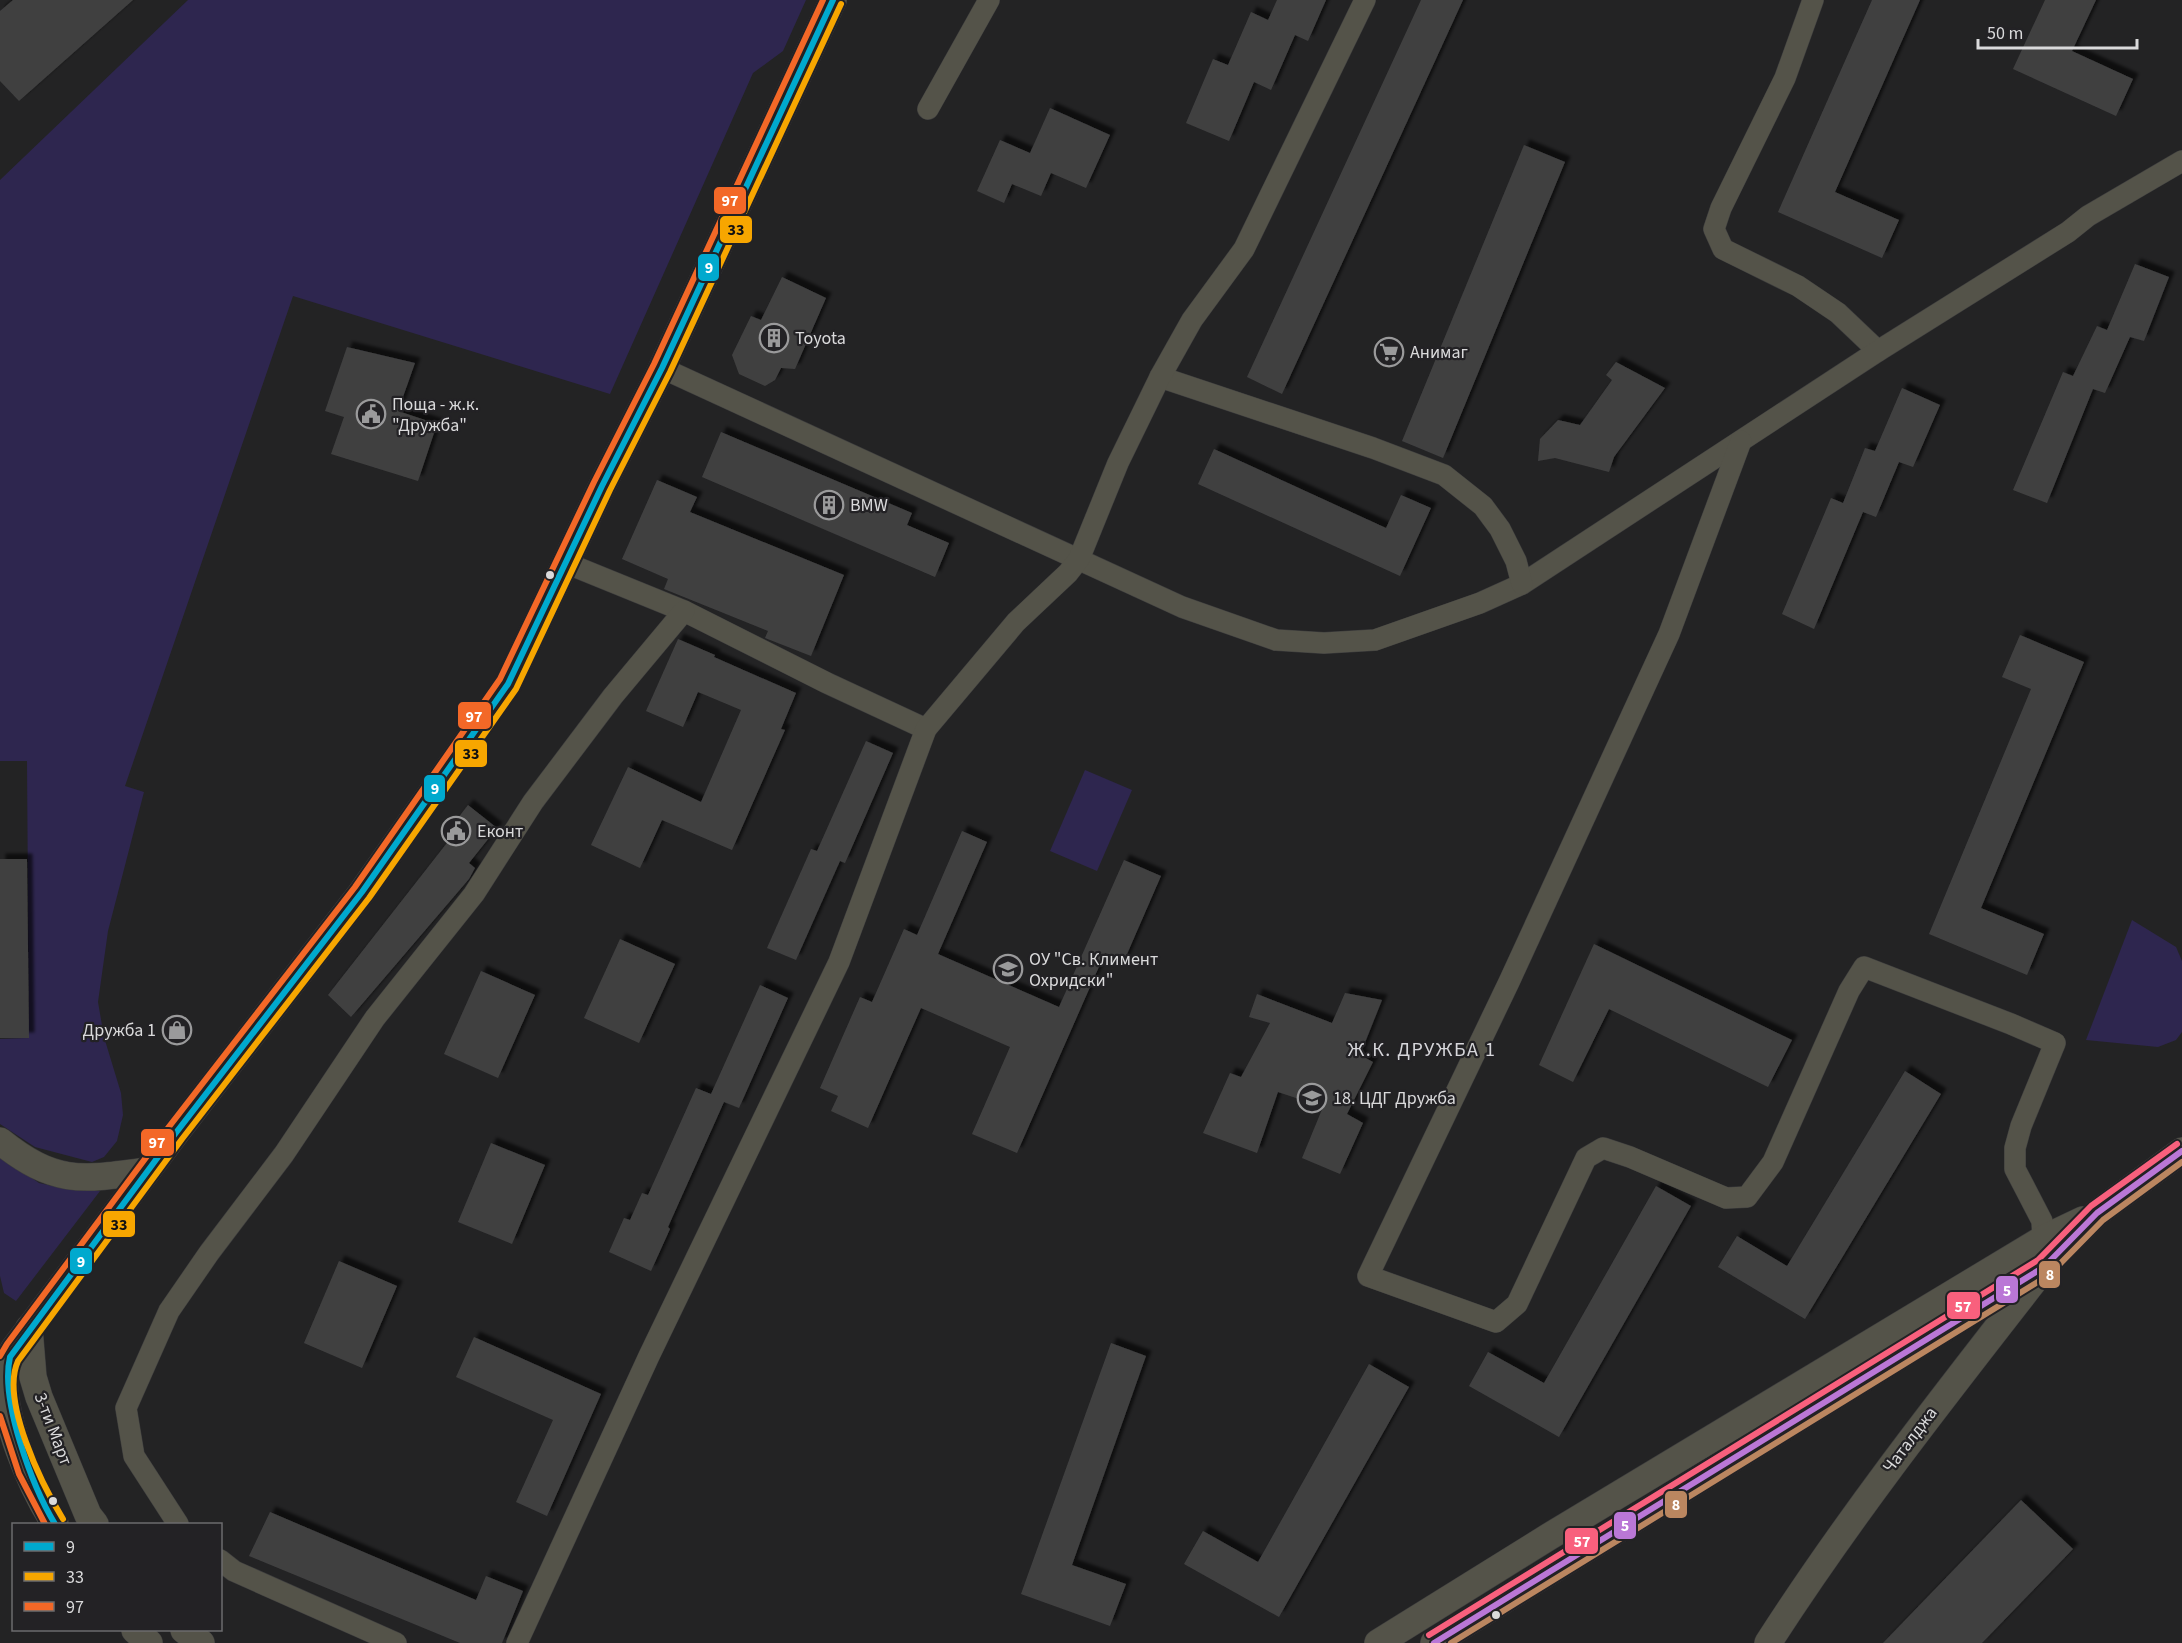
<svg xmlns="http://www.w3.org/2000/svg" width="2182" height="1643" viewBox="0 0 2182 1643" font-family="'Source Sans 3',sans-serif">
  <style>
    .green { fill: #2e264f }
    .building { fill: #404041; filter: url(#shadow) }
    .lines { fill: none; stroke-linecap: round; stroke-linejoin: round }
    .minor-casing { stroke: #3d3d3e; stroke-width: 22 }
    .tertiary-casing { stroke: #3d3d3e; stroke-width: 28 }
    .minor { stroke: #545349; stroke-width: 21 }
    .tertiary { stroke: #545349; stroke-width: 27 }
    .bus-1-casing { stroke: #232225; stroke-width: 10 }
    .bus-2-casing { stroke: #232225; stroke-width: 10 }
    .bus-3-casing { stroke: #232225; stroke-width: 10 }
    .bus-4-casing { stroke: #232225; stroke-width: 10 }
    .bus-5-casing { stroke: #232225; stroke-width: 10 }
    .bus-6-casing { stroke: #232225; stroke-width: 10 }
    .bus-1 { stroke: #00a9ce; stroke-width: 6 }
    .bus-2 { stroke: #f7a600; stroke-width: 6 }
    .bus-3 { stroke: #f36827; stroke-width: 6 }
    .bus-4 { stroke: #ba77d6; stroke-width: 6 }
    .bus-5 { stroke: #bb8660; stroke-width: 6 }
    .bus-6 { stroke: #f8607d; stroke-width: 6 }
    .bus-dot { fill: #dadadb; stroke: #232225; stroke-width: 2 }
    .labels { text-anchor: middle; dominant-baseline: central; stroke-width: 4.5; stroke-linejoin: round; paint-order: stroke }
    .poi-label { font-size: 18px; fill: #dadadb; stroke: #232225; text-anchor: start }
    .street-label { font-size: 18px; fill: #dadadb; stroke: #232225 }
    .neighbourhood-label { font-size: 20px; letter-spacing: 1.5px; fill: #d6d6da; stroke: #232225 }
    .line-badge { stroke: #232225; stroke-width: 2 }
    .badge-label { font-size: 16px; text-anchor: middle; font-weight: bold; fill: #fff }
    .pale-badge-label { font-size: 16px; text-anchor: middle; font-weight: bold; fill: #111 }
  </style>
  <defs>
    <filter id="shadow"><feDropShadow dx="5.5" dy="-5.5" stdDeviation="1.5" flood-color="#0009"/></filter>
  </defs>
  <rect width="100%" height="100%" fill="#232324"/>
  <!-- green -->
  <g class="green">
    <path d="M188,0H806L783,51L753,73L610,394L293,296L125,786L144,792L108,931L98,1002L104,1037L121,1093L123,1115L117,1141L104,1157L92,1162L35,1147L0,1124V1039L29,1038L27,761H0V180Z"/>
    <path d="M1085,770L1132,790L1097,871L1050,851Z"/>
    <path d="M2132,920L2176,947L2182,961V1032L2176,1040L2158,1047L2086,1040Z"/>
    <path d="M0,1156L39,1183L62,1188L100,1191L16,1301L4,1293L0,1276Z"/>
  </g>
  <!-- building -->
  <g class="building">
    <path d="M13,0H133L19,101L0,81V11Z"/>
    <path d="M1277,0H1326L1308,41L1295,35L1271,90L1254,82L1229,141L1186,123L1213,59L1228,65L1251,12L1268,20Z"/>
    <path d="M1421,0H1463L1282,394L1247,377Z"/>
    <path d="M1872,0H1920L1835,192L1899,220L1882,258L1778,212Z"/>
    <path d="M2045,0H2096L2072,51L2133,79L2116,116L2013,69Z"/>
    <path d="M1050,108L1110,135L1086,188L1051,173L1041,196L1012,184L1004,203L977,191L1000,140L1030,153Z"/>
    <path d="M1524,145L1565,162L1443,458L1402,441Z"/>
    <path d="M2135,264L2169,277L2144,341L2130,337L2105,393L2093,389L2047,503L2013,490L2063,372L2073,376L2097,326L2107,330Z"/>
    <path d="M782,277L826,298L795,369L781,368L775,380L765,386L739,374L732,355L751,316L761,320Z"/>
    <path d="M347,347L415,363L398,411L437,424L418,481L331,454L344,417L325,411Z"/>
    <path d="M1616,362L1665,388L1614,457L1609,472L1555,458L1538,461L1540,439L1558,420L1580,425L1612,380L1606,375Z"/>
    <path d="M1902,388L1940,405L1913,467L1899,462L1876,517L1863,512L1814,629L1782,614L1831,498L1843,503L1865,448L1875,451Z"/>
    <path d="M721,432L912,513L907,525L949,543L935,577L702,477Z"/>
    <path d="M1214,449L1386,528L1401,495L1431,508L1400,576L1198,484Z"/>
    <path d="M657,480L697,497L690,512L844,575L811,656L765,638L768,631L664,589L668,579L622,559Z"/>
    <path d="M2020,635L2084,662L1981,908L2044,934L2027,975L1929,934L2031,689L2002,677Z"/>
    <path d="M678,639L715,655L714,657L796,693L781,729L785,730L732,850L662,820L640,868L591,845L628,767L701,802L741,710L698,692L683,727L646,711Z"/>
    <path d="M866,741L893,753L845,863L840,861L796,960L767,948L811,849L817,851Z"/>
    <path d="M468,805L497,828L469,863L475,868L469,879L351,1017L328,995L450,839L445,835Z"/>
    <path d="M962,831L987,842L938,954L1059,1007L1124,860L1161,876L1124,961L1105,953L1017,1153L972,1134L1010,1047L921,1008L868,1128L831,1111L838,1096L820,1088L860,997L872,1002L904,929L917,935Z"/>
    <path d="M0,859H27L29,1038H0Z"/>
    <path d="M620,939L675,964L639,1043L584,1018Z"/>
    <path d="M1594,944L1792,1040L1768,1087L1609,1009L1573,1082L1539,1065Z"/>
    <path d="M481,971L535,995L498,1078L444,1054Z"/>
    <path d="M760,985L788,998L739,1108L724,1102L668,1227L670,1229L651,1271L609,1252L624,1218L630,1220L642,1193L648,1195L696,1088L711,1094Z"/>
    <path d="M1345,993L1382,1000L1360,1055L1373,1062L1347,1114L1363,1123L1340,1174L1302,1158L1323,1107L1278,1092L1257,1153L1203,1133L1230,1073L1241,1077L1270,1023L1249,1017L1257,994L1332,1023Z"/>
    <path d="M1905,1071L1941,1094L1805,1319L1718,1267L1737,1236L1787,1266Z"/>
    <path d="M491,1143L545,1165L512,1244L458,1222Z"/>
    <path d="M1656,1186L1691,1206L1559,1437L1469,1386L1488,1352L1544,1383Z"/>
    <path d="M339,1261L397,1286L362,1368L304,1343Z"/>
    <path d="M474,1337L601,1394L547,1516L516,1502L553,1420L456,1377Z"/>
    <path d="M1111,1343L1146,1356L1072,1565L1126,1584L1110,1626L1021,1594Z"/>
    <path d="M1369,1364L1409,1387L1279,1617L1184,1564L1203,1531L1258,1562Z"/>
    <path d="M2021,1500L2073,1549L1982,1643H1883Z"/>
    <path d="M270,1512L476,1600L486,1576L523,1591L502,1643H460L249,1556Z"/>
  </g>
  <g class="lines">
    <!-- minor casing -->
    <g class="minor-casing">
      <g id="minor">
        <path d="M1813,0L1785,78L1721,208L1714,229L1723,249L1798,286L1838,313L1878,351"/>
        <path d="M928,109L989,0"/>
        <path d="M662,368L1182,607L1276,640L1324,643L1375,640L1480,603L1522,584L1878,351L2068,232L2088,216L2182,161"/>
        <path d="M1160,377L1373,448L1444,475L1483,506L1500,529L1516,561L1522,584"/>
        <path d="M1741,441L1669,634L1509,982L1368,1276L1496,1322L1517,1304L1586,1158L1603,1148L1630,1157L1726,1198L1747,1197L1773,1162L1849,991L1864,967L2011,1024L2055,1043L2021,1126L2015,1148V1169L2042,1221L2043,1239"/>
        <path d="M566,563L684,611L827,683L926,729"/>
        <path d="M178,1524L134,1456L126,1408L169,1311L209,1253L284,1154L375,1018L474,894L533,802L613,696L684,611"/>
        <path d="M220,1560L234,1571L396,1643"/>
        <path d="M517,1643L649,1356L839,962L926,729L1016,622L1068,573L1079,559L1118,463L1160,377L1192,320L1244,249L1365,0"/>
      </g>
    </g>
    <!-- tertiary casing -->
    <g class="tertiary-casing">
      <g id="tertiary">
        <path d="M0,1141C55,1185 81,1180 147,1171"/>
        <path d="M29,1328L33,1377L39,1397L88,1515L95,1524"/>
        <path d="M55,1524C31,1487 0,1416 5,1370C6,1363 10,1356 14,1349L175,1134L362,892L508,684L602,486L662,368L833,0"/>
        <path d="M135,1630L149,1643"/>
        <path d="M184,1630L201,1643"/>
        <path d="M1378,1643L1550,1536L2043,1239L2083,1220"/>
        <path d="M1434,1643L2044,1267L2097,1213L2182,1151"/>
        <path d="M1768,1643C1849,1517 1941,1400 2033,1282"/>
      </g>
    </g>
    <!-- minor -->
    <use href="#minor" class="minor"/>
    <!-- tertiary -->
    <use href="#tertiary" class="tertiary"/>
    <!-- bus-1 casing -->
    <g class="bus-1-casing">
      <path id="bus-1" d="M55,1524C32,1486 0,1400 10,1357L175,1134L362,892L508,684L602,486L662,368L833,0"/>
    </g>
    <!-- bus-2 casing -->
    <g class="bus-2-casing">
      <path id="bus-2" d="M63,1519C42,1485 0,1400 18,1361L182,1139L369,898L516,689L610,490L670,372L841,4"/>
    </g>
    <!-- bus-3 casing -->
    <g class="bus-3-casing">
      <g id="bus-3">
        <path d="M0,1356L7,1344L168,1128L355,887L500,679L594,482L654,364L823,0"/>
        <path d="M0,1416L19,1474L45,1524"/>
      </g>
    </g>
    <!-- bus-4 casing -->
    <g class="bus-4-casing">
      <path id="bus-4" d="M1434,1643L2044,1267L2097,1213L2182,1151"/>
    </g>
    <!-- bus-5 casing -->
    <g class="bus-5-casing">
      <path id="bus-5" d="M1451,1643L2049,1275L2103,1220L2182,1162"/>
    </g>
    <!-- bus-6 casing -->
    <g class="bus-6-casing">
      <path id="bus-6" d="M1429,1635L2038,1260L2091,1206L2177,1144"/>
    </g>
    <!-- bus-1 -->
    <use href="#bus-1" class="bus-1"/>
    <!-- bus-2 -->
    <use href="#bus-2" class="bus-2"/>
    <!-- bus-3 -->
    <use href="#bus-3" class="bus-3"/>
    <!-- bus-4 -->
    <use href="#bus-4" class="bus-4"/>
    <!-- bus-5 -->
    <use href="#bus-5" class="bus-5"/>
    <!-- bus-6 -->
    <use href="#bus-6" class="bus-6"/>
  </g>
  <!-- icons -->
  <defs>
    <g id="building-ring" transform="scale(1.5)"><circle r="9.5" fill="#232225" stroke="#9a9a9b" stroke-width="1.5"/><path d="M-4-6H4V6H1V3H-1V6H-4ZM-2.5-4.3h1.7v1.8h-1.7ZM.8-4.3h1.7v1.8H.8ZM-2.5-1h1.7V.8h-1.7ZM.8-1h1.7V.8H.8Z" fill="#9a9a9b"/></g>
    <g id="supermarket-ring" transform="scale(1.5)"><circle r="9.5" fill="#232225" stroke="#9a9a9b" stroke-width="1.5"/><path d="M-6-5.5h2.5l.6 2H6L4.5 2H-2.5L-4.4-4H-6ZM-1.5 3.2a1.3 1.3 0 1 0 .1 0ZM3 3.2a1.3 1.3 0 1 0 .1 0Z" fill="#9a9a9b"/></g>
    <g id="civic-ring" transform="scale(1.5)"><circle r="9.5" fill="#232225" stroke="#9a9a9b" stroke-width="1.5"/><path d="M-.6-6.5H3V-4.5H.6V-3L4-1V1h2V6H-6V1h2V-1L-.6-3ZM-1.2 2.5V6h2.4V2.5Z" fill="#9a9a9b"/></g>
    <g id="school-ring" transform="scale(1.5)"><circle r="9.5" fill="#232225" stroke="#9a9a9b" stroke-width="1.5"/><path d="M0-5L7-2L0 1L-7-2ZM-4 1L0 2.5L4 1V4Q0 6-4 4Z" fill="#9a9a9b"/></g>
    <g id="shop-ring" transform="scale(1.5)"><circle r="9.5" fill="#232225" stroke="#9a9a9b" stroke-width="1.5"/><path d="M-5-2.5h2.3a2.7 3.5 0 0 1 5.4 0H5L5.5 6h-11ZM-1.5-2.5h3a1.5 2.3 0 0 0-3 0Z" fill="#9a9a9b"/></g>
  </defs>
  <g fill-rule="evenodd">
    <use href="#building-ring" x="774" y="338"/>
    <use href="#supermarket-ring" x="1389" y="352"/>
    <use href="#civic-ring" x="371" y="414"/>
    <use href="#building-ring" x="829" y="505"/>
    <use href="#civic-ring" x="456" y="831"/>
    <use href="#school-ring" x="1008" y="969"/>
    <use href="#shop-ring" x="177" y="1030"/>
    <use href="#school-ring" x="1312" y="1098"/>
  </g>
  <!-- markers -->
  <g class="bus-dot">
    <circle cx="550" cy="575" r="5"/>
    <circle cx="53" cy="1501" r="5"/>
    <circle cx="1496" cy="1615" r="5"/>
  </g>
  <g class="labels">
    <!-- poi labels -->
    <g class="poi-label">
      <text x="795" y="338">Toyota</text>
      <text x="1410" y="352">Анимаг</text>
      <text x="392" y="404">Поща - ж.к.<tspan x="392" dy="21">"Дружба"</tspan></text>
      <text x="850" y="505">BMW</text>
      <text x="477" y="831">Еконт</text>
      <text x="1029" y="959">ОУ "Св. Климент<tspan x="1029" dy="21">Охридски"</tspan></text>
      <text x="156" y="1030" text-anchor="end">Дружба 1</text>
      <text x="1333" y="1098">18. ЦДГ Дружба</text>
    </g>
    <!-- street labels -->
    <g class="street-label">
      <text transform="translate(53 1429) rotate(69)">3-ти Март</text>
      <text transform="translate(1910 1440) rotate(-53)">Чаталджа</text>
    </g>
    <!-- neighbourhood labels -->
    <g class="neighbourhood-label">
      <text x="1422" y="1050">Ж.К. ДРУЖБА 1</text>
    </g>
  </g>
  <g class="line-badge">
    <rect x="713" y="186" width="34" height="29" rx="6" fill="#f36827"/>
    <rect x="719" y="215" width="34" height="29" rx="6" fill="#f7a600"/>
    <rect x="697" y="253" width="23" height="29" rx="6" fill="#00a9ce"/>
    <rect x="457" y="701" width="35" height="29" rx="6" fill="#f36827"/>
    <rect x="454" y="739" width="34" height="29" rx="6" fill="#f7a600"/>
    <rect x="423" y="774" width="23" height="29" rx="6" fill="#00a9ce"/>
    <rect x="140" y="1128" width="35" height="29" rx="6" fill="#f36827"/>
    <rect x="102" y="1210" width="34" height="28" rx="6" fill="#f7a600"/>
    <rect x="69" y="1247" width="24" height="28" rx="6" fill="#00a9ce"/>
    <rect x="2038" y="1260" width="23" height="29" rx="6" fill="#bb8660"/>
    <rect x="1995" y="1275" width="24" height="29" rx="6" fill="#ba77d6"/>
    <rect x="1946" y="1291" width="35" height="29" rx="6" fill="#f8607d"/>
    <rect x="1664" y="1490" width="24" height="29" rx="6" fill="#bb8660"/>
    <rect x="1613" y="1511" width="24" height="29" rx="6" fill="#ba77d6"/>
    <rect x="1564" y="1527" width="35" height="28" rx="6" fill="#f8607d"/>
  </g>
  <g class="badge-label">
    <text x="730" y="206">97</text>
    <text x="709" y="273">9</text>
    <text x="474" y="722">97</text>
    <text x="435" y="794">9</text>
    <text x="157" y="1148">97</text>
    <text x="81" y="1267">9</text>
    <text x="2050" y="1280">8</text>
    <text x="2007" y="1296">5</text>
    <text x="1963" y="1312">57</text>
    <text x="1676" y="1510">8</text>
    <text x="1625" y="1531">5</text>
    <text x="1582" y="1547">57</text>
  </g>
  <g class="pale-badge-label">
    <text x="736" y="235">33</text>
    <text x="471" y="759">33</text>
    <text x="119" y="1230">33</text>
  </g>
  <!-- legend -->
  <rect x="12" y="1523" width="210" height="108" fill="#232225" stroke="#6c6c6e" stroke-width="1.5"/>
  <rect x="24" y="1542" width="30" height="9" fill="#00a9ce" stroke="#6c6c6e" stroke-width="1.5"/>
  <text x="66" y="1553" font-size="18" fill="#dadadb">9</text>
  <rect x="24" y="1572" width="30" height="9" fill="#f7a600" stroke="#6c6c6e" stroke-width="1.5"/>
  <text x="66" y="1583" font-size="18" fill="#dadadb">33</text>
  <rect x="24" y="1602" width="30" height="9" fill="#f36827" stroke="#6c6c6e" stroke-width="1.5"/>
  <text x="66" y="1613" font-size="18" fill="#dadadb">97</text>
  <!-- scale -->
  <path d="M1978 39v9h159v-9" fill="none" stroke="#dadadb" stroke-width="3"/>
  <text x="1987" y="39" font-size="18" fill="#dadadb" stroke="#232225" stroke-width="4.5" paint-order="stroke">50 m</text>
</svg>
